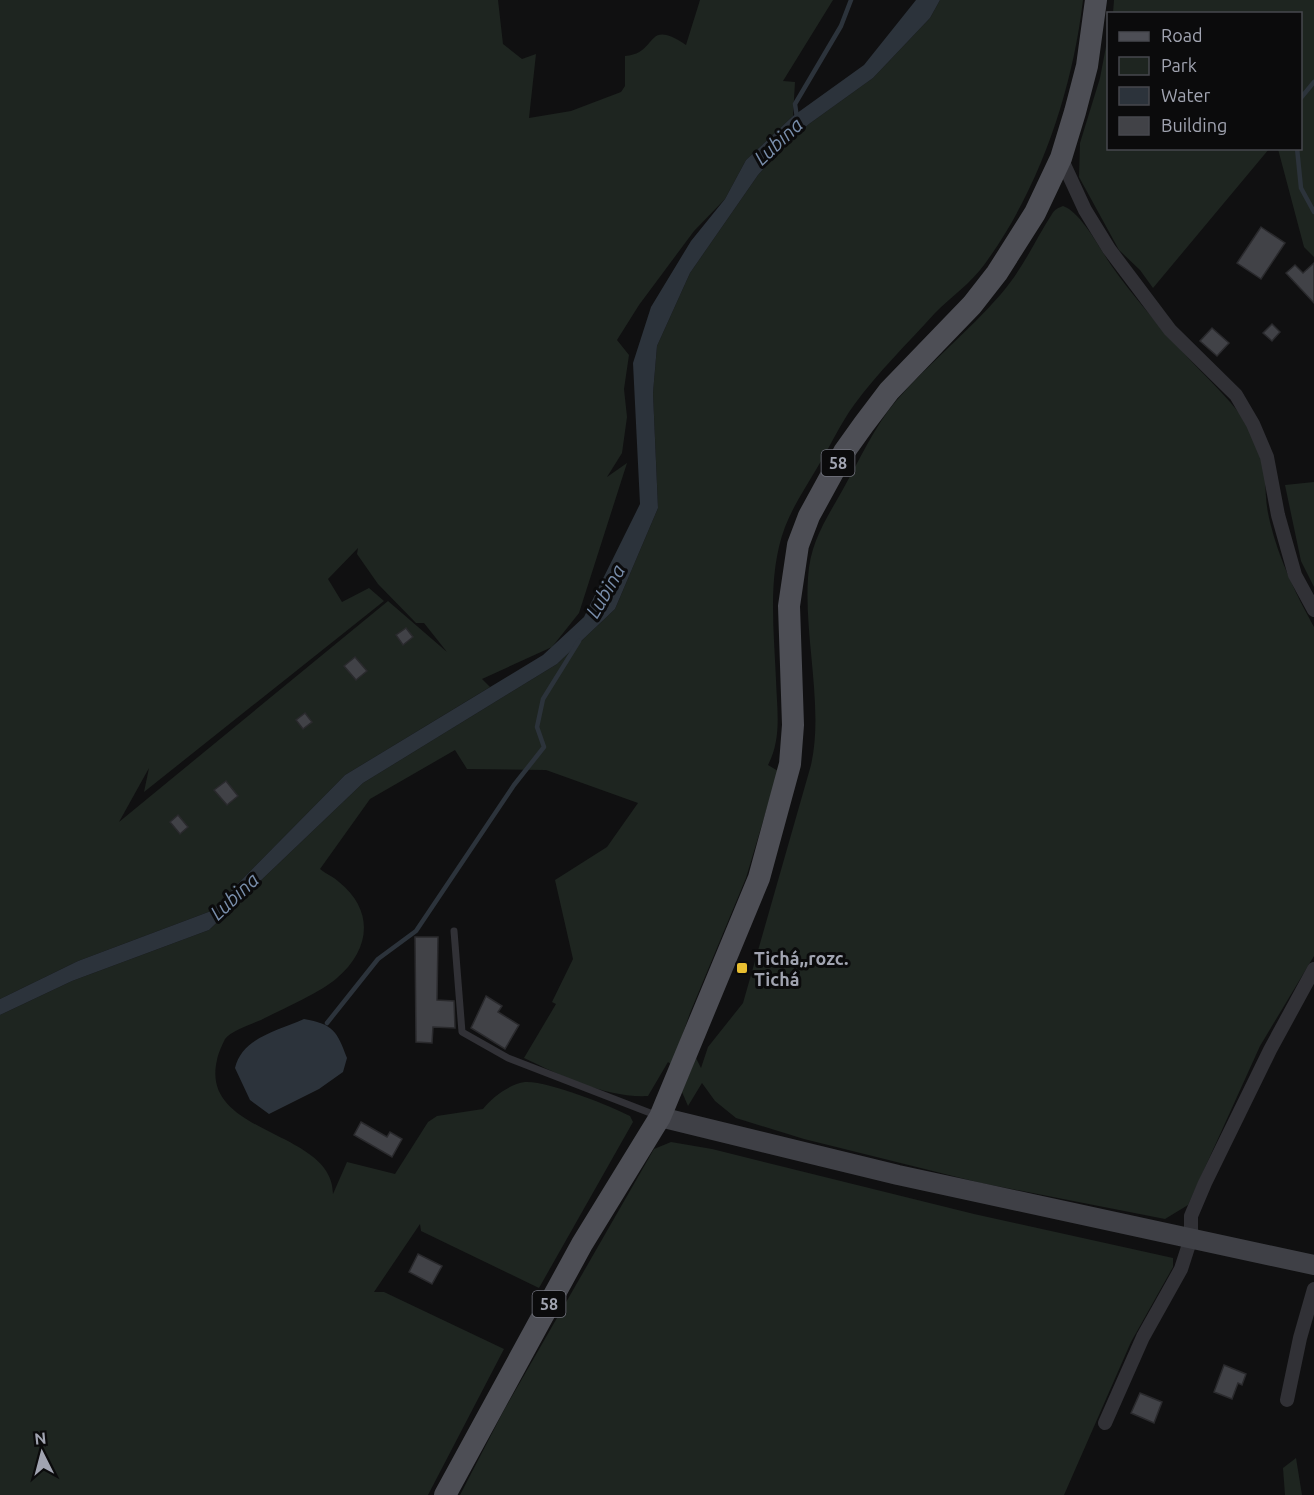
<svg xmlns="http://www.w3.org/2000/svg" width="1314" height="1495" viewBox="0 0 1314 1495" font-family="Ubuntu,sans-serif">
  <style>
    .green { fill: #1e2520; fill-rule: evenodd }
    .water { fill: #2c333b }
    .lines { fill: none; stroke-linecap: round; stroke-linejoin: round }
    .stream { stroke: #2c333b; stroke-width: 4.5 }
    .building { fill: #414247; stroke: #2a2a2d; stroke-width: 1.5 }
    .lane { stroke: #313136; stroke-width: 7 }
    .street { stroke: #313136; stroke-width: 14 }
    .secondary { stroke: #3f4046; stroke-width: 20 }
    .primary { stroke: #4d4e55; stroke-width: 22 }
    .poi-dot { fill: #e8be31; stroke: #0b0b0c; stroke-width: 2 }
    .labels { text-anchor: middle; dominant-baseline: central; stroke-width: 6; stroke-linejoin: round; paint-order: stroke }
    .shield { fill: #0b0b0c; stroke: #747680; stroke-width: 1.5 }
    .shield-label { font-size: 16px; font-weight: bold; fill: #a1a4b1 }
    .poi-label { font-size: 18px; font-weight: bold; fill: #a1a4b1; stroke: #0b0b0c; text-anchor: start }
    .water-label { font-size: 20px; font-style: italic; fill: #798eab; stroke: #0b0b0c }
  </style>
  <rect width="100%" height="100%" fill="#101011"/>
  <!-- green -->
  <g class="green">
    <path d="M0,0H498L503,44L522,59L536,54L529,118L571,111L621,92L625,86V56C659,54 644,17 686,45L700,0H833L783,81L795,82L793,116L746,160L725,199L694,231L639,305L617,340L629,355L624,389L627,417L622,453L607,477L627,463L579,613L552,647L482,679L490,687L345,775L211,911L78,961L0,999ZM358,548L357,554L378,584L416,623H424L447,652L388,601L119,822L149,768L144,792L384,601L369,588L342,602L328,579Z"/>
    <path d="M940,0H1083C1072,93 1039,190 984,265C971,283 951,297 935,313C908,343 878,372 854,405C840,424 830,447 817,468C806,487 793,506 785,527C767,575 774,630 776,680C777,710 782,738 768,765L778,771L746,878L690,1013L672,1065L668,1062L648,1096C605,1098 562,1076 524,1058L556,1004L552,1002L573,959L555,880L607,847L638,803L546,770L467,769L455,750L370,799L320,869C326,874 334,877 339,882C375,911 370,950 337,978C320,993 282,1009 261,1020C251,1024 231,1031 225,1039C222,1045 218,1054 217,1060C199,1136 333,1129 333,1194L347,1162L395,1174L428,1122L437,1116L483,1109C492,1097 510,1084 525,1082C545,1080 612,1106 630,1116L633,1122L539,1288L421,1231L420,1224L374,1292H384L504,1349L428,1495H0V1015L72,981L209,930L363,783L557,664L615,609L658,508L653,393L657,346L690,273L758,175L785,145L809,124L873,78L930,18Z"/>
    <path d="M1114,0H1314V257L1304,247L1278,149L1300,148V14L1113,13Z"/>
    <path d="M1108,36V148L1269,149L1153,288L1140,270L1119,250L1079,177L1080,143L1100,78Z"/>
    <path d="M1063,206C1081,212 1100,249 1111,265C1132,295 1157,323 1181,350C1208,381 1246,410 1260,450C1267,468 1264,493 1268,513C1276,553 1294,591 1314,627V956L1260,1046L1188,1205L1165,1219L981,1183L804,1139L736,1118L715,1101L702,1083L688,1106L682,1092L696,1058L701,1068L708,1047L743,1003L811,765C824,708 804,638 808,578C810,543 825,521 842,491C859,461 874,427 896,401C929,363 968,332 1001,294C1024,267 1034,242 1052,214C1055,209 1058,208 1063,206Z"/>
    <path d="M1314,482V587L1301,561L1285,485Z"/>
    <path d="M671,1142L712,1149L974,1214L1173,1258V1267L1131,1342L1064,1495H460L503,1412L654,1149Z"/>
    <path d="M1296,1458L1302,1495H1285L1283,1468Z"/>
  </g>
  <!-- water -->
  <g class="water">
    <path d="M916,0H940L930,18L873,78L809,124L785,145L758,175L690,273L657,346L653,393L658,508L615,609L557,664L363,783L209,930L72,981L0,1015V999L78,961L211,911L345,775L543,655L584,617L640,504L633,363L651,307L691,241L725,199L746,160L793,116L864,65Z"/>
    <path d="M304,1019C333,1024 337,1031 347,1058L343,1072L319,1089L269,1114L250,1100L235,1068C242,1038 277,1031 304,1019Z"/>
  </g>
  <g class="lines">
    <!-- stream -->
    <g class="stream">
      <path d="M1300,99L1314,82"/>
      <path d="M797,118L795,104L841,26L851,0"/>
      <path d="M1297,148L1301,188L1314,212"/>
      <path d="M327,1023L378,959L416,931L514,785L544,747L537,727L543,699L579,641"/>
    </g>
  </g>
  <!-- building -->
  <g class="building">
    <path d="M1261,227L1285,243L1261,279L1237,263Z"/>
    <path d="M1314,263V303L1286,273L1295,265L1303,273Z"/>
    <path d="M1272,324L1280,332L1272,341L1263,333Z"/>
    <path d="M1212,328L1229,343L1217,356L1200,341Z"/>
    <path d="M406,628L413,637L403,645L396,635Z"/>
    <path d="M355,657L367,671L356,680L344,666Z"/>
    <path d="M305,713L312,722L303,729L296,720Z"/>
    <path d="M226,781L238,796L227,805L214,790Z"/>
    <path d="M178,815L188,827L180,834L170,822Z"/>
    <path d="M415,937H438L437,1000L454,1001L455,1028L433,1027L432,1043L416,1042Z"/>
    <path d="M486,996L502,1006L498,1012L519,1025L505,1049L471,1028Z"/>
    <path d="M361,1122L387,1137L390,1132L402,1139L392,1157L354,1135Z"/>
    <path d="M418,1254L442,1266L432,1284L409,1272Z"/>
    <path d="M1224,1365L1246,1374L1242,1385L1238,1383L1232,1399L1214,1392Z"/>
    <path d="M1140,1393L1162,1402L1154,1423L1131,1413Z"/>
  </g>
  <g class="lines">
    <!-- lane -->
    <path class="lane" d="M454,931L462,1032L508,1058L658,1116"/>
    <!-- street -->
    <g class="street">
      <path d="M1061,158L1085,210L1109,249L1170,330L1236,395L1253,424L1267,457L1278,515L1295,575L1314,610"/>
      <path d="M1287,1400L1300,1338L1314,1289"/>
      <path d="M1105,1423L1143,1337L1181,1269L1191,1238V1216L1205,1183L1270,1050L1314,969"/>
    </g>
    <!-- secondary -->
    <path class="secondary" d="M660,1117L898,1175L1314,1265"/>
    <!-- primary -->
    <path class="primary" d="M445,1495L582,1244L660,1117L759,878L790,764L793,725L789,606L798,545L809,516L844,452L864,424L889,391L972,305L997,273L1035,213L1061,158L1075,112L1087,66L1096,0"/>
  </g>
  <!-- markers -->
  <rect class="poi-dot" x="736" y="962" width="12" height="12" rx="3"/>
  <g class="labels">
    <!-- shield labels -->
    <g class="shield">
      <rect x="821.5" y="450" width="33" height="26" rx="4.5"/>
      <rect x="532.5" y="1291" width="33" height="26" rx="4.5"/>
    </g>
    <g class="shield-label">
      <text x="838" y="463">58</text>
      <text x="549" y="1304">58</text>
    </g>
    <!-- poi labels -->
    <g class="poi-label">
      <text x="754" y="958">Tichá,,rozc.<tspan x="754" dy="21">Tichá</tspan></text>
    </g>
    <!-- water labels -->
    <g class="water-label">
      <text transform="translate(778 141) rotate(-43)">Lubina</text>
      <text transform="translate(605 591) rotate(-60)">Lubina</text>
      <text transform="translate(234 896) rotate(-43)">Lubina</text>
    </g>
  </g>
  <!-- legend -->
  <rect x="1107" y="12" width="195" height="138" fill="#0b0b0c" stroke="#47484e" stroke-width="1.5"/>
  <rect x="1119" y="32" width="30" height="9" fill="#4d4e55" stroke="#47484e" stroke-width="1.5"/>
  <text x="1161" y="42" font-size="18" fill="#a1a4b1">Road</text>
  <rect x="1119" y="57" width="30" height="18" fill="#1e2520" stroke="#47484e" stroke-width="1.5"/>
  <text x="1161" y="72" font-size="18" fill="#a1a4b1">Park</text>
  <rect x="1119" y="87" width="30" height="18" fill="#2c333b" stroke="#47484e" stroke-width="1.5"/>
  <text x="1161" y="102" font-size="18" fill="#a1a4b1">Water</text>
  <rect x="1119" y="117" width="30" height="18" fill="#414247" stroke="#47484e" stroke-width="1.5"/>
  <text x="1161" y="132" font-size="18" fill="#a1a4b1">Building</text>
  <!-- north arrow -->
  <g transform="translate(42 1453) rotate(354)" stroke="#0b0b0c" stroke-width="4.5" paint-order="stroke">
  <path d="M0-4.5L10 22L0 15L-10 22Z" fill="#a1a4b1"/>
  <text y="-9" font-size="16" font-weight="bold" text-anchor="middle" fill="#a1a4b1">N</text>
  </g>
</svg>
